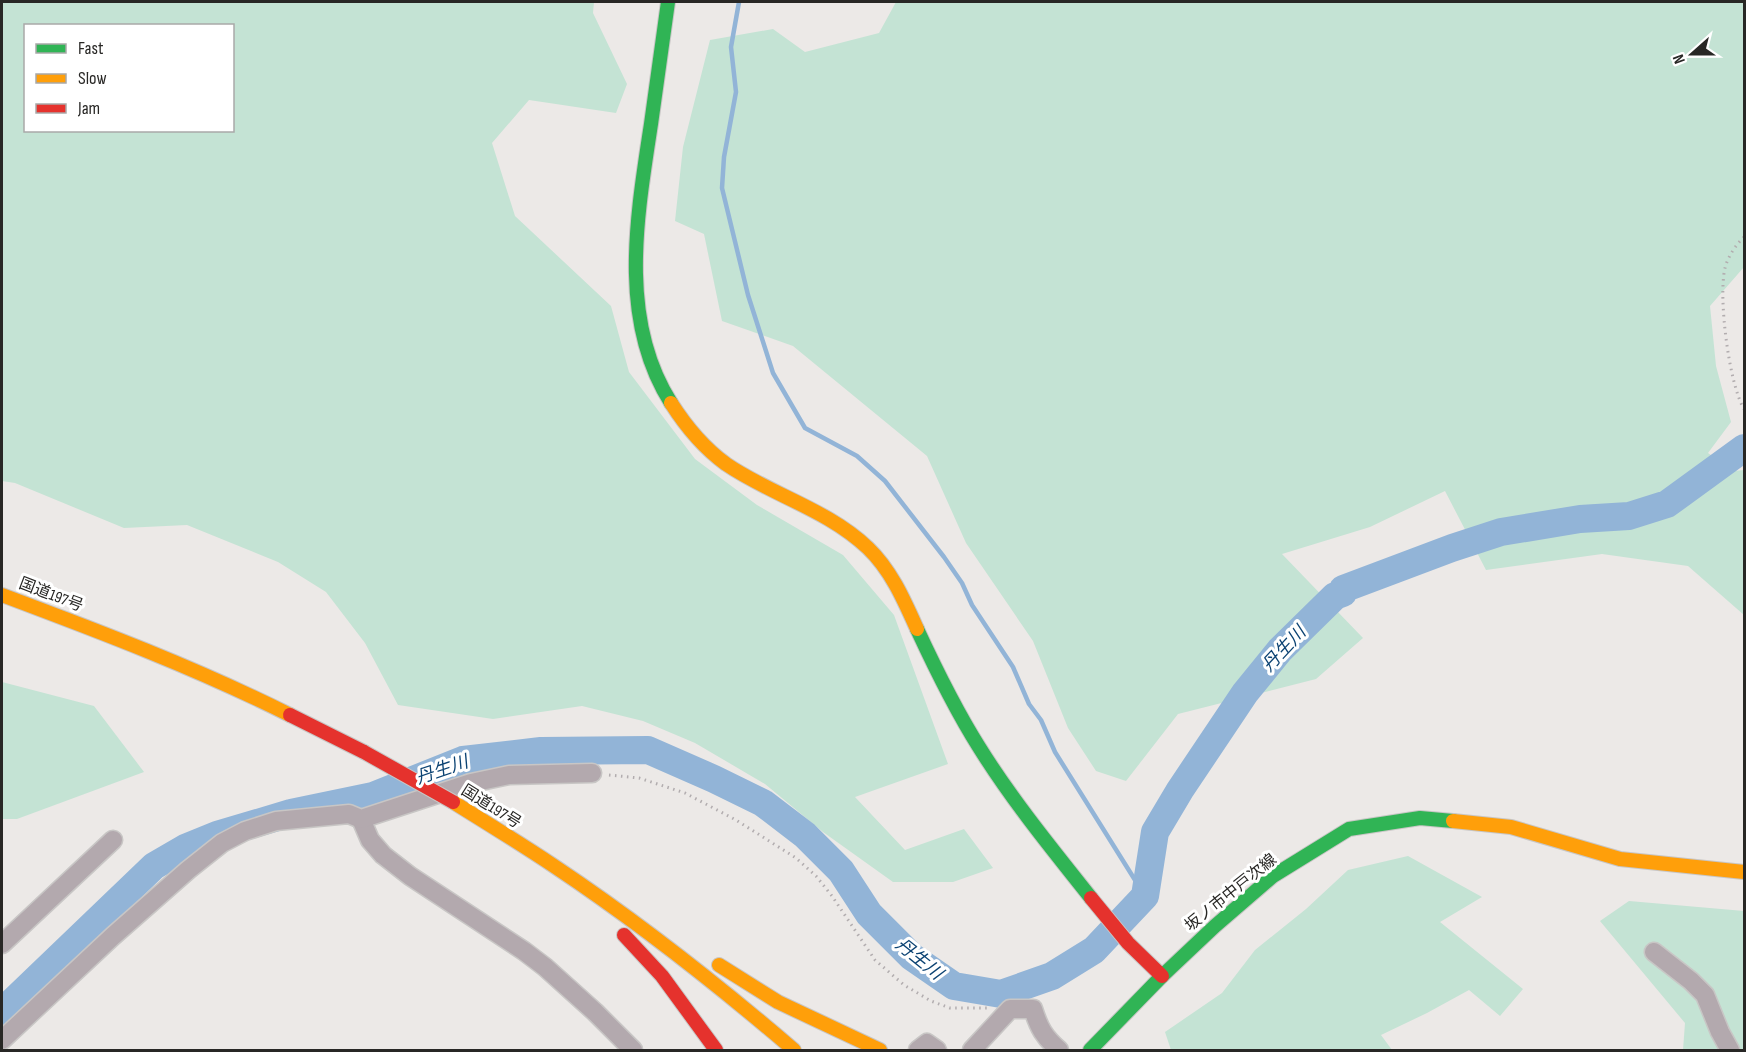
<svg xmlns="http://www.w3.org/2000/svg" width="1746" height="1052" viewBox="0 0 1746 1052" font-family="'Sofia Sans Condensed','Noto Sans JP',sans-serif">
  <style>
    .green { fill: #c4e3d4; fill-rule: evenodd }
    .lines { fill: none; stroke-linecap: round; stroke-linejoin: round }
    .stream { stroke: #92b4d7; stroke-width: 4.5 }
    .river { stroke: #92b4d7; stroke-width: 28 }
    .street-casing { stroke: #c8c6c5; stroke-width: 21 }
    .fast-casing { stroke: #c8c6c5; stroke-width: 16 }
    .slow-casing { stroke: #c8c6c5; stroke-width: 16 }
    .jam-casing { stroke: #c8c6c5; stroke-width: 16 }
    .path { stroke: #b2adaf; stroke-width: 3; stroke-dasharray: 1.5 4.5; stroke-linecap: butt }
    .street { stroke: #b3a9ae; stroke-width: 18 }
    .fast { stroke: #30b455; stroke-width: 14 }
    .slow { stroke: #ff9f0a; stroke-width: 14 }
    .jam { stroke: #e5322d; stroke-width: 14 }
    .jam-bridge-casing { stroke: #c8c6c5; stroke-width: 16; stroke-linecap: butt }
    .jam-bridge { stroke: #e5322d; stroke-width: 14 }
    .labels { text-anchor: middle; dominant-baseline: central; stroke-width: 6; stroke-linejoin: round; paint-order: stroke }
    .street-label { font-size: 16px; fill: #282725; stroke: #fff }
    .water-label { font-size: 18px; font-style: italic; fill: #0c4373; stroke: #fff }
  </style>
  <rect width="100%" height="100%" fill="#ece9e7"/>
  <!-- green -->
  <g class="green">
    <path d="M2,2H594L593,13L627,84L616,113L529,100L492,143L515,216L611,306L629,372L695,459L757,505L843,555L894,615L948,764L855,797L905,850L964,829L993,868L953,882H893L823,832L765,784L695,743L643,721L582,706L493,719L398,705L365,643L326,592L278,562L187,525L124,528L15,483L2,481ZM26,26H232V130H26Z"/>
    <path d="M896,2H1744V267L1710,306L1716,366L1731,422L1708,453L1734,471L1744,470V615L1688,566L1602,554L1486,570L1445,491L1370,527L1282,554L1363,638L1316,679L1178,714L1126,781L1096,771L1068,728L1033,641L966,543L927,456L793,346L722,321L704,234L675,221L683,147L710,40L773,29L805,52L879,33Z"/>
    <path d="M2,682L94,706L144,772L17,819H2Z"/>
    <path d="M1408,856L1482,897L1440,922L1523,989L1500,1016L1469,990L1427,1013L1381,1035L1392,1050H1171L1165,1032L1222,993L1255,950L1306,909L1348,870Z"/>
    <path d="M1629,901L1744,911V1050H1683L1685,1023L1600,921Z"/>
  </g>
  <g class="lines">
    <!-- stream -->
    <path class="stream" d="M739,2L731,47L736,92L724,157L722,188L748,295L773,373L805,428L857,456L885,481L944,557L962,583L972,605L1013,667L1029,704L1041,720L1055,752L1145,896"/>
    <!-- river -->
    <path class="river" d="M2,1012L154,866L185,848L217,835L291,813L373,796L463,760L541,751L648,750L714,779L763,803L805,835L841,871L869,914L912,957L954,986L1001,994L1052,976L1094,950L1145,896L1155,832L1180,790L1245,693L1280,650L1335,596L1343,593V589L1452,548L1501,532L1580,519L1629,516L1667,504L1744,448"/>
    <!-- street casing -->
    <g class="street-casing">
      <g id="street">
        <path d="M361,819L370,840L383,855L410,876L524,951L545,967L595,1012L633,1050"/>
        <path d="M2,944L113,840"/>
        <path d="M1654,952L1691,981L1705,995L1720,1032L1730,1050"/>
        <path d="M2,1040L113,936L188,870L222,843L245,831L276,821L349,814L361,819L471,783L509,775L592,773"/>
        <path d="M918,1050L927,1043L937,1050"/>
        <path d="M972,1050L1010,1009H1033C1039,1028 1044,1037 1059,1050"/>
      </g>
    </g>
    <!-- fast casing -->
    <g class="fast-casing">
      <g id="fast">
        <path d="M668,2C662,43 657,83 651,124C637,216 618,320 671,403"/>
        <path d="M917,629C936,670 955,709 979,747C1012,800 1052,849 1091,898"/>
        <path d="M1090,1050L1162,976L1215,926L1273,876L1349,829L1420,818L1453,821"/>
      </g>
    </g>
    <!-- slow casing -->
    <g class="slow-casing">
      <g id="slow">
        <path d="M671,403C685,425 704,448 726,464C771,495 827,509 868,548C891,570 904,600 917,629"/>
        <path d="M2,595C101,632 196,668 290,715"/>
        <path d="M453,802C487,823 521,844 554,866C638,922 717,984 794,1050"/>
        <path d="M1453,821L1511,827L1620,859L1744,872"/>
        <path d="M719,965L778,1002L880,1050"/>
      </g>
    </g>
    <!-- jam casing -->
    <g class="jam-casing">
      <g id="jam">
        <path d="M290,715L364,752"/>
        <path d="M1091,898L1128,943L1162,976"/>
        <path d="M624,935L662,976L716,1050"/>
      </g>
    </g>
    <!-- path -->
    <g class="path">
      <path d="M1744,237C1736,245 1728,256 1725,268C1718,297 1729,384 1744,409"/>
      <path d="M609,775L639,778L685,793L736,820L796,858L816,876L832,896L875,960L904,985L931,1001L950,1008H987"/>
    </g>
    <!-- street -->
    <use href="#street" class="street"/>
    <!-- fast -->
    <use href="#fast" class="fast"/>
    <!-- slow -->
    <use href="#slow" class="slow"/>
    <!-- jam -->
    <use href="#jam" class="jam"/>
    <!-- jam-bridge casing -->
    <g class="jam-bridge-casing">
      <path id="jam-bridge" d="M364,752L453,802"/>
    </g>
    <!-- jam-bridge -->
    <use href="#jam-bridge" class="jam-bridge"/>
  </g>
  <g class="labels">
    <!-- street labels -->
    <g class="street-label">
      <text transform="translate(51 595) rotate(21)">国道197号</text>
      <text transform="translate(491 807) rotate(32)">国道197号</text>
      <text transform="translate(1231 893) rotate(-39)">坂ノ市中戸次線</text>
    </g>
    <!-- water labels -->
    <g class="water-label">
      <text transform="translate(1284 649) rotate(-47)">丹生川</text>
      <text transform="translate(442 770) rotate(-19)">丹生川</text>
      <text transform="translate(919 959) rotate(39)">丹生川</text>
    </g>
  </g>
  <!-- border -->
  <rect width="1746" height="1052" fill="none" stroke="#282725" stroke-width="6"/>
  <!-- legend -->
  <rect x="24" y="24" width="210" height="108" fill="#ffffff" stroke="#a9a9a8" stroke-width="1.5"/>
  <rect x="36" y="44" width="30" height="9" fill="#30b455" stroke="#a9a9a8" stroke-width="1.5"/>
  <text x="78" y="54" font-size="18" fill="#282725">Fast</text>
  <rect x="36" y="74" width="30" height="9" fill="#ff9f0a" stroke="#a9a9a8" stroke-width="1.5"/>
  <text x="78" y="84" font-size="18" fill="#282725">Slow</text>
  <rect x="36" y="104" width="30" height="9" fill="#e5322d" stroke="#a9a9a8" stroke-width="1.5"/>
  <text x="78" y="114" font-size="18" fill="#282725">Jam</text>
  <!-- north arrow -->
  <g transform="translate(1692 54) rotate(249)" stroke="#ffffff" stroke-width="4.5" paint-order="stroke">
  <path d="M0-4.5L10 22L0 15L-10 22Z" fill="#282725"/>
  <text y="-9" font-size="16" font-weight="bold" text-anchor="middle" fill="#282725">N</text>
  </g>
</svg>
